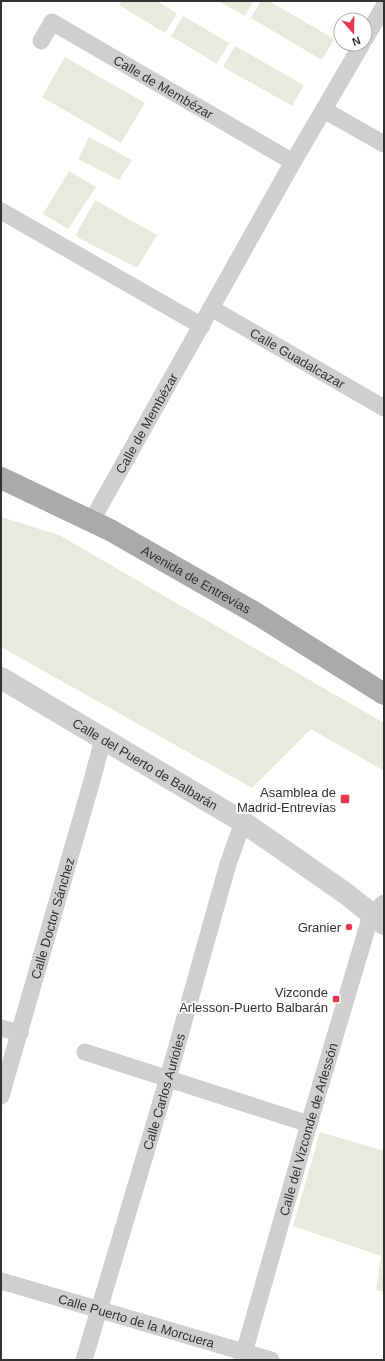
<svg xmlns="http://www.w3.org/2000/svg" width="385" height="1361" viewBox="0 0 385 1361" font-family="Arial,sans-serif">
  <style>
    .green { fill: #e6ebde }
    .lines { fill: none; stroke-linecap: round; stroke-linejoin: round }
    .minor { stroke: #cfcfcf; stroke-width: 17 }
    .tertiary { stroke: #cfcfcf; stroke-width: 22 }
    .primary { stroke: #aaa; stroke-width: 22 }
    .poi-dot { fill: #e73650; stroke: #fff; stroke-width: 1.5 }
    .labels { text-anchor: middle; dominant-baseline: central; stroke-width: 4; stroke-linejoin: round; paint-order: stroke }
    .street-label { font-size: 13px; fill: #323232; stroke: #fff }
    .poi-label { font-size: 13px; fill: #323232; stroke: #fff; text-anchor: end }
  </style>
  <rect width="100%" height="100%" fill="#fff"/>
  <!-- green -->
  <g class="green">
    <path d="M122,1H156L177,13L165,33L119,5Z"/>
    <path d="M218,1H253L245,16Z"/>
    <path d="M261,1H269L334,39L322,60L251,18Z"/>
    <path d="M183,16L229,43L217,64L171,36Z"/>
    <path d="M235,46L304,85L292,106L223,67Z"/>
    <path d="M65,57L145,103L121,143L42,97Z"/>
    <path d="M89,137L132,160L119,180L78,159Z"/>
    <path d="M69,171L96,187L68,229L43,214Z"/>
    <path d="M95,200L157,235L137,268L75,236Z"/>
    <path d="M1,517L59,535L384,723V771L311,729L252,788L1,647Z"/>
    <path d="M320,1132L384,1151V1292L376,1290L381,1256L293,1226Z"/>
  </g>
  <g class="lines">
    <!-- minor -->
    <g class="minor">
      <path d="M365,39L384,6"/>
      <path id="s1" d="M41,41L52,22L293,162"/>
      <path d="M324,110L384,144"/>
      <path d="M1,211L202,326"/>
      <path id="s2" d="M211,308L384,408"/>
      <path id="s3" d="M92,520L293,162L362,44"/>
      <path d="M1,1028L20,1033"/>
      <path d="M85,1052L309,1124"/>
      <path id="s4" d="M1,1096L91,784L103,739"/>
      <path id="s5" d="M1,1281L271,1360"/>
      <path id="s6" d="M84,1360L168,1078L228,864L243,822"/>
      <path id="s7" d="M242,1360L309,1124L371,915L384,903"/>
    </g>
    <!-- tertiary -->
    <path class="tertiary" id="s8" d="M1,678L243,822L345,893L384,924"/>
    <!-- primary -->
    <path class="primary" id="s9" d="M1,478L110,530L257,614L384,694"/>
  </g>
  <!-- markers -->
  <g class="poi-dot">
    <rect x="340" y="794" width="10" height="10" rx="2"/>
    <circle cx="349" cy="927" r="4"/>
    <rect x="332" y="995" width="8" height="8" rx="2"/>
  </g>
  <g class="labels">
    <!-- street labels -->
    <g class="street-label">
      <text stroke="none"><textPath href="#s1" startOffset="151">Calle de Membézar</textPath></text>
      <text stroke="none"><textPath href="#s2" startOffset="100">Calle Guadalcazar</textPath></text>
      <text stroke="none"><textPath href="#s3" startOffset="111">Calle de Membézar</textPath></text>
      <text stroke="none"><textPath href="#s9" startOffset="220">Avenida de Entrevías</textPath></text>
      <text stroke="none"><textPath href="#s8" startOffset="168">Calle del Puerto de Balbarán</textPath></text>
      <text stroke="none"><textPath href="#s4" startOffset="185">Calle Doctor Sánchez</textPath></text>
      <text stroke="none"><textPath href="#s6" startOffset="280">Calle Carlos Aurioles</textPath></text>
      <text stroke="none"><textPath href="#s7" startOffset="240">Calle del Vizconde de Arlessón</textPath></text>
      <text stroke="none"><textPath href="#s5" startOffset="141">Calle Puerto de la Morcuera</textPath></text>
    </g>
    <!-- poi labels -->
    <g class="poi-label">
      <text x="336" y="792">Asamblea de<tspan x="336" dy="15">Madrid-Entrevías</tspan></text>
      <text x="341" y="927">Granier</text>
      <text x="328" y="992">Vizconde<tspan x="328" dy="15">Arlesson-Puerto Balbarán</tspan></text>
    </g>
  </g>
  <!-- border -->
  <rect width="385" height="1361" fill="none" stroke="#323232" stroke-width="4"/>
  <!-- north arrow -->
  <g transform="translate(353 32) rotate(160)"><circle r="19" fill="#ffffff" stroke="#adadad"/>
  <path d="M0-3L7 15L0 10L-7 15Z" fill="#e73650"/>
  <text y="-6" font-size="11" font-weight="bold" text-anchor="middle" fill="#323232">N</text>
  </g>
</svg>
